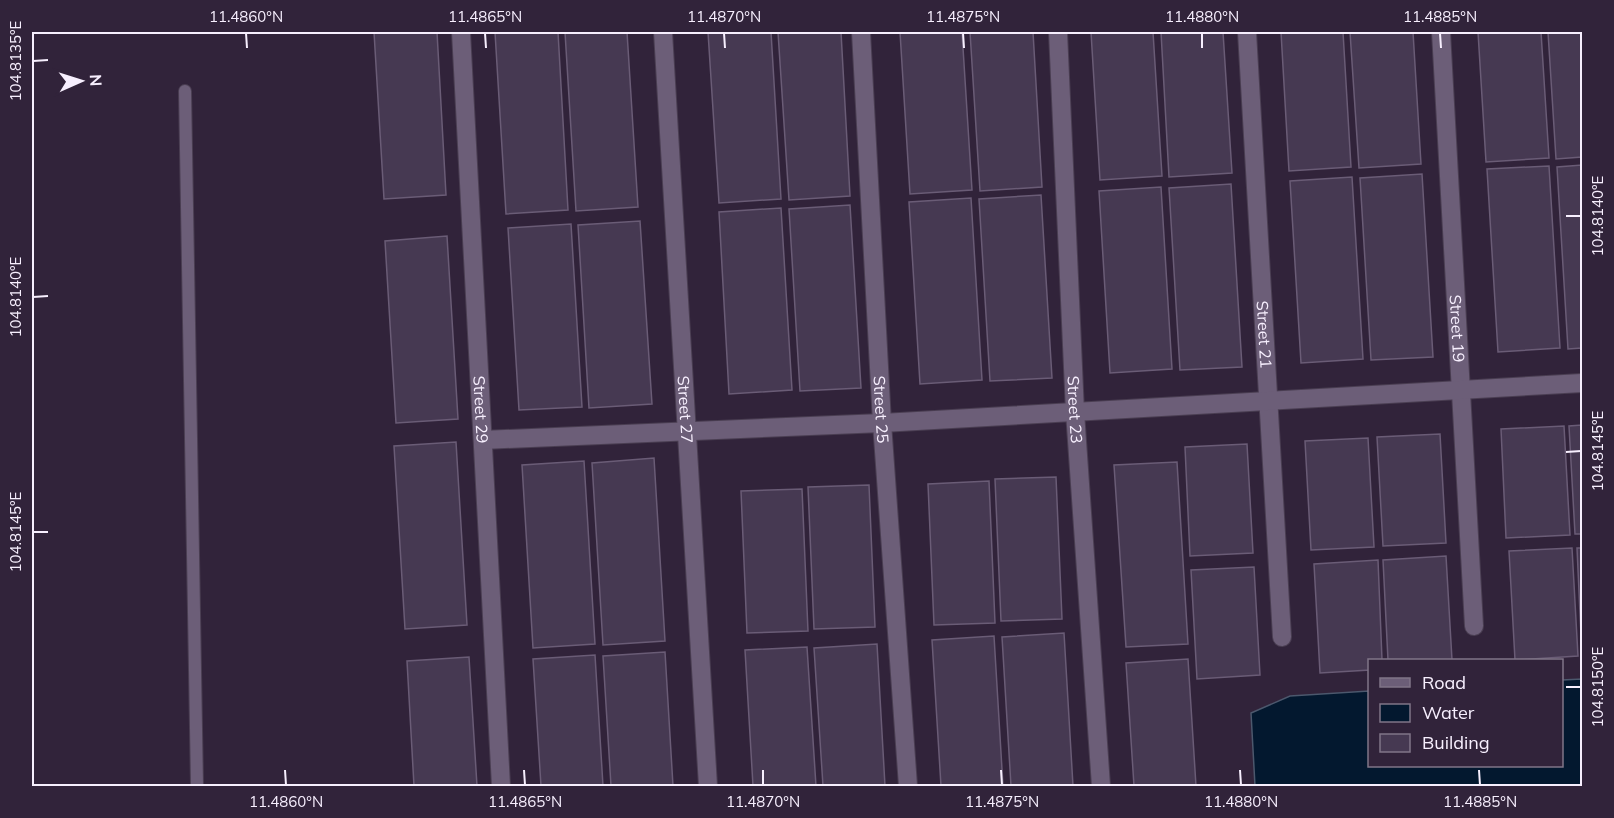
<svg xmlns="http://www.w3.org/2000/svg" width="1614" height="818" viewBox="0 0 1614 818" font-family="Mulish,sans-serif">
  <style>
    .water { fill: #03182f; stroke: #4c586d; stroke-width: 1.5 }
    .building { fill: #463952; stroke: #6a5c76; stroke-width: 1.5 }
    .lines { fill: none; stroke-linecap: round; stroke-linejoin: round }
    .lane-casing { stroke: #4a3e52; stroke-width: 14 }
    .street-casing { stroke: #4a3e52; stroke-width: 20 }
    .lane { stroke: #6c5e78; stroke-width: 12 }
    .street { stroke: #6c5e78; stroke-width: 18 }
    .ticks { fill: none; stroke: #f7effe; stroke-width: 2 }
    .labels { text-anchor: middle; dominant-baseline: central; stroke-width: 6; stroke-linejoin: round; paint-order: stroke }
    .street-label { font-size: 16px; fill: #f7effe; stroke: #31233a }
    .neatline { fill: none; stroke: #f7effe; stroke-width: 2 }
    .ticks-label { font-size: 15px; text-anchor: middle; fill: #f7effe }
  </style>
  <rect width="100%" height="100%" fill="#31233a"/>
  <!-- water -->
  <path class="water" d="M1582,679V786H1255L1251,713L1290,696L1369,691L1370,766H1562V680Z"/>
  <!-- building -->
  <g class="building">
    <path d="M374,32H437L446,195L384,199Z"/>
    <path d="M495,32H558L568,210L506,214Z"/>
    <path d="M565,32H627L638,207L576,211Z"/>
    <path d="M708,32H771L781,199L719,203Z"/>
    <path d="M778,32H841L850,196L789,200Z"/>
    <path d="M900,32H962L972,190L910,194Z"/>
    <path d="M970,32H1033L1042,187L980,191Z"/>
    <path d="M1091,32H1153L1162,176L1100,180Z"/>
    <path d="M1161,32H1223L1232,173L1169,177Z"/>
    <path d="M1281,32H1343L1351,167L1289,171Z"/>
    <path d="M1350,32H1413L1421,164L1359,168Z"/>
    <path d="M1478,32H1541L1549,158L1486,162Z"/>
    <path d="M1548,32H1582V157L1556,159Z"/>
    <path d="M1582,165V348L1568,349L1557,167Z"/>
    <path d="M1549,166L1560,348L1498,352L1487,169Z"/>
    <path d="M1422,174L1433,357L1371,360L1360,178Z"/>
    <path d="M1352,177L1363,359L1301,363L1290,181Z"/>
    <path d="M1231,184L1242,367L1180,370L1169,188Z"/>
    <path d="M1161,187L1172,369L1110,373L1099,191Z"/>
    <path d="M1041,195L1052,378L990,381L979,199Z"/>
    <path d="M971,198L982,380L920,384L909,202Z"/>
    <path d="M850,205L861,388L800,391L789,209Z"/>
    <path d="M781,208L792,390L729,394L719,212Z"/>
    <path d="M640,221L652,404L589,408L578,225Z"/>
    <path d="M571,224L582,407L519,410L508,228Z"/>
    <path d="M447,236L458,419L396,423L385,241Z"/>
    <path d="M1582,425V534H1575L1569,426Z"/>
    <path d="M1564,426L1570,535L1506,538L1501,429Z"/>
    <path d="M1440,434L1446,543L1383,546L1377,437Z"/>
    <path d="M1368,438L1374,547L1311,550L1305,441Z"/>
    <path d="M456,442L467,625L405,629L394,446Z"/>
    <path d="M1247,444L1253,553L1190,556L1185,447Z"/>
    <path d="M654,458L665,641L603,645L592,463Z"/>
    <path d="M584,461L595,644L533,648L522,465Z"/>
    <path d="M1177,462L1188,644L1126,647L1114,465Z"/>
    <path d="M1056,477L1062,619L1001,621L995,479Z"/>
    <path d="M989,481L995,623L934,625L928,484Z"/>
    <path d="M869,485L875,627L814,629L808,487Z"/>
    <path d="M802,489L808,631L747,633L741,491Z"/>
    <path d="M1572,548L1578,656L1515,660L1509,551Z"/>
    <path d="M1577,548H1582V657Z"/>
    <path d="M1446,556L1452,660H1388L1383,560Z"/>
    <path d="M1378,560L1382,660H1370V670L1320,673L1314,564Z"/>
    <path d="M1254,567L1260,675L1197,679L1191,570Z"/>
    <path d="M1064,633L1073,786H1011L1002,637Z"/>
    <path d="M994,636L1003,786H941L932,640Z"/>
    <path d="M877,644L885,786H823L814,648Z"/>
    <path d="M807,647L816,786H753L745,650Z"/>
    <path d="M665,652L673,786H611L603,656Z"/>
    <path d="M595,655L603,786H541L533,659Z"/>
    <path d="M469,657L477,786H414L407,661Z"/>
    <path d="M1188,659L1196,786H1134L1126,663Z"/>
  </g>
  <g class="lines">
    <!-- lane casing -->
    <g class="lane-casing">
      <path id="lane" d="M185,91L197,786"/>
    </g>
    <!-- street casing -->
    <g class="street-casing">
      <g id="street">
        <path id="s1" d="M461,32L501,786"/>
        <path id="s2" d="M663,32L708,786"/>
        <path id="s3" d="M861,32L882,423L908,786"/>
        <path id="s4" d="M1058,32L1075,412L1101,786"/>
        <path id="s5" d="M1247,32L1282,637"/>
        <path id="s6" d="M1441,32L1474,626"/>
        <path d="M483,440L882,423L1582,383"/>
      </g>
    </g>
    <!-- lane -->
    <use href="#lane" class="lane"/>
    <!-- street -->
    <use href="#street" class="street"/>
  </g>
  <!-- ticks -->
  <path class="ticks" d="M246,33L247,48M485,33L486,48M724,33L725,48M963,33L964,48M1202,33V48M1440,33L1441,48M33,61L48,60M1566,216H1581M33,297L48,296M1566,452L1581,451M33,532H48M1566,687H1581M285,770L286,785M524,770L525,785M763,770V785M1001,770L1002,785M1240,770L1241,785M1479,770L1480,785"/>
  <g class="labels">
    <!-- street labels -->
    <g class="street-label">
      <text stroke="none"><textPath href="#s6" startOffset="297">Street 19</textPath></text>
      <text stroke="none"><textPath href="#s5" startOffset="303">Street 21</textPath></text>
      <text stroke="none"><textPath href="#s1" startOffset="378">Street 29</textPath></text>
      <text stroke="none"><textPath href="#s2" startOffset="378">Street 27</textPath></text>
      <text stroke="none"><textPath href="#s3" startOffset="378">Street 25</textPath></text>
      <text stroke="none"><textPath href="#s4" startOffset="378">Street 23</textPath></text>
    </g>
  </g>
  <!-- border -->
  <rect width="1614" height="818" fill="none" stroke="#31233a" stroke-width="66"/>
  <!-- legend -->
  <rect x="1368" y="659" width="195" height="108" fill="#31233a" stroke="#807588" stroke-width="1.5"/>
  <rect x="1380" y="678" width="30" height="9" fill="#6c5e78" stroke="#807588" stroke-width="1.5"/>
  <text x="1422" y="689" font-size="18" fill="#f7effe">Road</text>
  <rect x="1380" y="704" width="30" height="18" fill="#03182f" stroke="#807588" stroke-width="1.5"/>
  <text x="1422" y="719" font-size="18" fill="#f7effe">Water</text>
  <rect x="1380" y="734" width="30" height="18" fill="#463952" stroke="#807588" stroke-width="1.5"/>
  <text x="1422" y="749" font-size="18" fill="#f7effe">Building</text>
  <!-- north arrow -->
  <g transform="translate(81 81) rotate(87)" stroke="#31233a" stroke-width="4.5" paint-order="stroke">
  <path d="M0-4.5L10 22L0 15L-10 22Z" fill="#f7effe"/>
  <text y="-9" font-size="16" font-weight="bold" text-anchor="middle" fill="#f7effe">N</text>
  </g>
  <rect x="33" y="33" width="1548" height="752" class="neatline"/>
  <g class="ticks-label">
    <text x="246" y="22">11.4860°N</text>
    <text x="485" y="22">11.4865°N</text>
    <text x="724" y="22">11.4870°N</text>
    <text x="963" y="22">11.4875°N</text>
    <text x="1202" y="22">11.4880°N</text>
    <text x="1440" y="22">11.4885°N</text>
    <text transform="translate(16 61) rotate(-90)" y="5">104.8135°E</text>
    <text transform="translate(1598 216) rotate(-90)" y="5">104.8140°E</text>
    <text transform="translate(16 297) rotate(-90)" y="5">104.8140°E</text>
    <text transform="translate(1598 451) rotate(-90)" y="5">104.8145°E</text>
    <text transform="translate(16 532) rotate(-90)" y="5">104.8145°E</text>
    <text transform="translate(1598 687) rotate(-90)" y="5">104.8150°E</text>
    <text x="286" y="807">11.4860°N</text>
    <text x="525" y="807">11.4865°N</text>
    <text x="763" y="807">11.4870°N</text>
    <text x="1002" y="807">11.4875°N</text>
    <text x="1241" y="807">11.4880°N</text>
    <text x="1480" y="807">11.4885°N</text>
  </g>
</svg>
